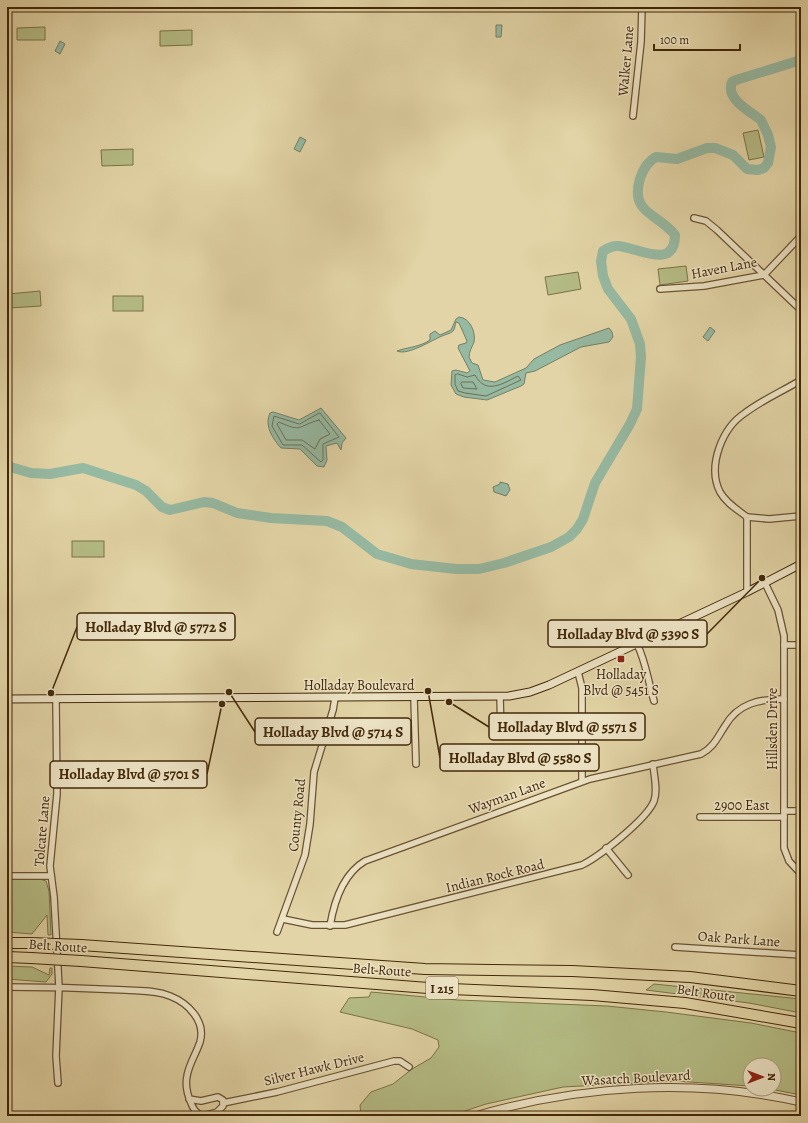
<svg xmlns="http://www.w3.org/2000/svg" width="808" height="1123" viewBox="0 0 808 1123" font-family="Alegreya,serif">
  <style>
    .green { fill: #b5bc85; stroke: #7c7246 }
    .water { fill: #96b9a2; stroke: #747f64 }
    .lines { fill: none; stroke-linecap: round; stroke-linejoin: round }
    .shore { stroke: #6c7055; stroke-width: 1 }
    .river { stroke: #96b9a2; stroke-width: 10 }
    .minor-casing { stroke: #6a5230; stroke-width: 8 }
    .tertiary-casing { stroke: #6a5230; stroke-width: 9 }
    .secondary-casing { stroke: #422708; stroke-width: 9 }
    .motorway-casing { stroke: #422708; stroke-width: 12 }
    .minor { stroke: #ece3c5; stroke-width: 5.5 }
    .tertiary { stroke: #ece3c5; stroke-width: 7 }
    .secondary { stroke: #ece3c5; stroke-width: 7 }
    .motorway { stroke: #e2d4a6; stroke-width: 10 }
    .motorway-bridge-casing { stroke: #422708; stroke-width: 12; stroke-linecap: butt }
    .motorway-bridge { stroke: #e2d4a6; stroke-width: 10 }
    .poi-dot { fill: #8f2418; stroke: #ece3c5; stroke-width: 1.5 }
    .labels { text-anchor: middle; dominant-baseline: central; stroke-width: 3; stroke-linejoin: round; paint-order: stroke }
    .shield { fill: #ece3c5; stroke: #755f41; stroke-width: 1 }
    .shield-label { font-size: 13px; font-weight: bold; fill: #422708 }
    .street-label { font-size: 14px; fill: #422708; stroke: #ece3c5 }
    .poi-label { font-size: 14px; fill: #422708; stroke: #ece3c5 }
    .leader { fill: none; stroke: #422708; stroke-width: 1.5 }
    .callout-dot { fill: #422708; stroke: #ece3c5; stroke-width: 1.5 }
    .callout { fill: #ece3c5; stroke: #422708; stroke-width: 1.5 }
    .callout-label { font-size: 15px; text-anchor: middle; font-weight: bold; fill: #422708 }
  </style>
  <rect width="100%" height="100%" fill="#e2d4a6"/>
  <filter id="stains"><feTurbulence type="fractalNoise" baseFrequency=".005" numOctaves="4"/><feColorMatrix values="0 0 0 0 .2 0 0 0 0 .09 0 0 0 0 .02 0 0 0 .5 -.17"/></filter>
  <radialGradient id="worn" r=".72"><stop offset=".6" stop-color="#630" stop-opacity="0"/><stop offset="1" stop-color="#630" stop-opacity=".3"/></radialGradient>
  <!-- green -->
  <g class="green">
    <path d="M45,27V40H17V28Z"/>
    <path d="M192,30V45L160,46V31Z"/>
    <path d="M758,130L764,157L749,160L743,133Z"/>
    <path d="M133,149V165L102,166L101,150Z"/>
    <path d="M686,266L688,281L660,285L658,269Z"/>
    <path d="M578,272L581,289L548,295L545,277Z"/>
    <path d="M40,291L41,306L9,308L8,294Z"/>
    <rect x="113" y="296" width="30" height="15"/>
    <rect x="72" y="541" width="32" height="16"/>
    <path d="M7,878L40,879L46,881L49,891L51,935H48L47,915L32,934L7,932Z"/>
    <path d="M7,966L32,967L49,975L50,968H52V974L46,982L7,979Z"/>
    <path d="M654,984L801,999V1013L749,1003L646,990Z"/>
    <path d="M371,992L458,1000L607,1006L666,1012L751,1023L801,1033V1095L770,1089H774V1065H750V1086L675,1081L563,1087L486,1104L450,1116H361L360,1105L371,1092L393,1084L412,1069L431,1058L439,1047L438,1040L412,1029L340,1012L349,998L369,997Z"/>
  </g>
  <!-- water -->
  <g class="water">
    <path d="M496,25H502L501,37H496Z"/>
    <path d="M60,41L65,44L60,54L55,51Z"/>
    <path d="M300,137L306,140L300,152L294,149Z"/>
    <path d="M459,317C470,318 476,332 474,342C472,347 469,352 469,357L472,363L478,365L483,380L495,382L526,368L534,359L560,345L609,328L612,332L613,337L609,342L581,347L535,371L526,373L524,384L521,386L487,400L464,397L456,394L451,385L452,371L456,370L467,373L470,371L458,348L459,345L466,343L467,341L459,323L456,322C455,325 455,329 453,331C450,334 446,334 442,336C432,340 408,356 397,351C408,347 420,347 430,340V334L435,331L440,335L451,330L456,319Z"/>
    <path d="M710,327L715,331L708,341L703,337Z"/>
    <path d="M321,408L346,438L342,443L341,450L337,443L326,446L327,460L324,467L317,466L300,449L281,448C273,439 264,426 270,413L273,412L299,420Z"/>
    <path d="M500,482L508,484L510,490L506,496L494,492L493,487L500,484Z"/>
  </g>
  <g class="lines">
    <!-- shore -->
    <g class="shore">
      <path d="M458,374L467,377L475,375C486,395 502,384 518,376L521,380L486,396L465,393L458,391L455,384V375Z"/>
      <path d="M462,382H473L477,389L463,388L461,384Z"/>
      <path d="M320,413L339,437L323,444V460L321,462L302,445H283L272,426L274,416L299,424Z"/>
      <path d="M319,420L330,434L320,439L315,449L302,440H286L277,424L279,422C303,433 297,426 319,420Z"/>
    </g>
    <!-- river -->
    <path class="river" d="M7,466L31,473L50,474L83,468L136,485L146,491L162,507L170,510L204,502L213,503L237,513L271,518L327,521L342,527L377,554L411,564L456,569H479L504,563L551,547L569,537L577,529L583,519L595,483L630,424L637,409L641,357L640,344L631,319L608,289L603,276L601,261L603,251C608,248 611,246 617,246C635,246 675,272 675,235C665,222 649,216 642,206C632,192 642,164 656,157L677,159L707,148H715L733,155L747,169L758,170L764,168L768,163L771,147L768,135L761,120C750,111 725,99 732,82L736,80L801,60"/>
    <!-- minor casing -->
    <g class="minor-casing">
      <g id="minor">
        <path d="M633,116L641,42L642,7"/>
        <path d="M694,218L706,221L717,230L801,310"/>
        <path d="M660,289L704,286L764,275L801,236"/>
        <path d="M747,517L769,519L801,516"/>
        <path d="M765,583L778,610L784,636V848L789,861L801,874"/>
        <path d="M747,592V517C738,510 726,503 720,492C707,466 722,428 745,413C762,400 783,391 801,380"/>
        <path d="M637,644C646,662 648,681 654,701"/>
        <path d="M784,645H801"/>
        <path d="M578,672L582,688V781"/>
        <path d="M500,696L501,735"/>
        <path d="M414,698L416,764"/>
        <path d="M56,700L57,794L50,866L54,897L59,987L56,1056L58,1083"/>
        <path d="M784,811H801"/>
        <path d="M700,817H784"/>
        <path d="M606,848L628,875"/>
        <path d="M7,876H50"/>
        <path d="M283,919L312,925H345L582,865C600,856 647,819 654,801C658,790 654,776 653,764"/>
        <path d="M330,926C334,902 343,874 365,861L590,779L701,754C714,747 717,738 725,726C738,703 760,699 784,699"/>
        <path d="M277,932L305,855L310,824L314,772L333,710L335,698"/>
        <path d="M675,947L801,955"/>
        <path d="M7,987C47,987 86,988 125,990C140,991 156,990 170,996C188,1003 206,1021 200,1042C196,1054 189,1064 187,1076C185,1086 187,1094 191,1103C193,1109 196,1113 202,1116L217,1112L223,1106V1100L218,1097L201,1101L189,1099"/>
        <path d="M223,1103L277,1092L394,1061H400L409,1067"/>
      </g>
    </g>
    <!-- tertiary casing -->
    <g class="tertiary-casing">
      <path id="tertiary" d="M475,1116C580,1085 694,1078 801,1102"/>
    </g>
    <!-- secondary casing -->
    <g class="secondary-casing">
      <path id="secondary" d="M7,699L509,696L530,692L549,685L747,592L801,564"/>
    </g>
    <!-- motorway casing -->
    <g class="motorway-casing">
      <g id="motorway">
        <path d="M7,943H31"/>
        <path d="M81,945L425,969L572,971L690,977L801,991"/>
        <path d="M7,957L31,958"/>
        <path d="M81,961L428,988L592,995L685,1003L801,1023"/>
      </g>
    </g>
    <!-- minor -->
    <use href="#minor" class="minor"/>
    <!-- tertiary -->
    <use href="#tertiary" class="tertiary"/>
    <!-- secondary -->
    <use href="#secondary" class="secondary"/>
    <!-- motorway -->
    <use href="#motorway" class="motorway"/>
    <!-- motorway-bridge casing -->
    <g class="motorway-bridge-casing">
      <g id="motorway-bridge">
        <path d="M31,943L81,945"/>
        <path d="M31,958L81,961"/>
      </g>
    </g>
    <!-- motorway-bridge -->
    <use href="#motorway-bridge" class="motorway-bridge"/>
  </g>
  <!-- markers -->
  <rect class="poi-dot" x="617" y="655" width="8" height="8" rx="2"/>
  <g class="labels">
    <!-- shield labels -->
    <rect class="shield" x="426" y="977" width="32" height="22" rx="3"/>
    <g class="shield-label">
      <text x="442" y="988">I 215</text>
    </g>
    <!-- street labels -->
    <g class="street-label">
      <text transform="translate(626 61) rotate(-85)">Walker Lane</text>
      <text transform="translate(724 268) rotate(-11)">Haven Lane</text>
      <text x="359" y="685">Holladay Boulevard</text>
      <text transform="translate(772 729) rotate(-90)">Hillsden Drive</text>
      <text transform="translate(507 796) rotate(-20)">Wayman Lane</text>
      <text x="742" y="805">2900 East</text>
      <text transform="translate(297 815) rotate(-84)">County Road</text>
      <text transform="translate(42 831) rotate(-85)">Tolcate Lane</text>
      <text transform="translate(495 876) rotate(-14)">Indian Rock Road</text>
      <text transform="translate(739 939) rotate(4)">Oak Park Lane</text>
      <text transform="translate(58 946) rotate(4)">Belt Route</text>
      <text transform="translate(382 970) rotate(4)">Belt Route</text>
      <text transform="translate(706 993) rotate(8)">Belt Route</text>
      <text transform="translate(314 1069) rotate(-14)">Silver Hawk Drive</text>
      <text transform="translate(636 1078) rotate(-3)">Wasatch Boulevard</text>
    </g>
    <!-- poi labels -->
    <g class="poi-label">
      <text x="621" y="674">Holladay<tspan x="621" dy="16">Blvd @ 5451 S</tspan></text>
    </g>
  </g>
  <!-- callouts -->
  <path class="leader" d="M51 693L77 627M762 578L707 634M449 702L489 727M229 692L255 732M428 691L440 758M222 704L207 774"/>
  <g class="callout-dot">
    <circle cx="51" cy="693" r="4"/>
    <circle cx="762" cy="578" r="4"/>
    <circle cx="449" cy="702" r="4"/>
    <circle cx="229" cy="692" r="4"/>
    <circle cx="428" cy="691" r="4"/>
    <circle cx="222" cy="704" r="4"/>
  </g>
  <g class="callout">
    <rect x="77" y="613" width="158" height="27" rx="4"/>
    <rect x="548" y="620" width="159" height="27" rx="4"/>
    <rect x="489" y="713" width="156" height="27" rx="4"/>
    <rect x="255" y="718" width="156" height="27" rx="4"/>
    <rect x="440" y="744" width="159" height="27" rx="4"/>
    <rect x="50" y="761" width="157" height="27" rx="4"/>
  </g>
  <g class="callout-label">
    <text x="156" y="632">Holladay Blvd @ 5772 S</text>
    <text x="628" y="639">Holladay Blvd @ 5390 S</text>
    <text x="567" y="732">Holladay Blvd @ 5571 S</text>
    <text x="333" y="737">Holladay Blvd @ 5714 S</text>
    <text x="520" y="763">Holladay Blvd @ 5580 S</text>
    <text x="129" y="779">Holladay Blvd @ 5701 S</text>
  </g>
  <!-- margin -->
  <rect width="808" height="1123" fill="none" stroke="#e2d4a6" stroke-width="24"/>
  <rect x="8" y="8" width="792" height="1107" fill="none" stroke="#422708" stroke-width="2"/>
  <rect x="12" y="12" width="784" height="1099" fill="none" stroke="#422708"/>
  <!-- north arrow -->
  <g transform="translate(762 1077) rotate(90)"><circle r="19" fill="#ece3c5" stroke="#a89879"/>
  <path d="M0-3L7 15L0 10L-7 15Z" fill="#8f2418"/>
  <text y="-6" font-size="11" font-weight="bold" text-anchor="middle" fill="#422708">N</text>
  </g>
  <!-- scale -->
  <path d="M654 44v6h86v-6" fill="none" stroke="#422708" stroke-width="2"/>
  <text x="660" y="44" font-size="12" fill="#422708" stroke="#ece3c5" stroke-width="3" paint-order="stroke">100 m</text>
  <rect width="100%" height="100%" filter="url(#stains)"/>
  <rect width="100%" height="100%" fill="url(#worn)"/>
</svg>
